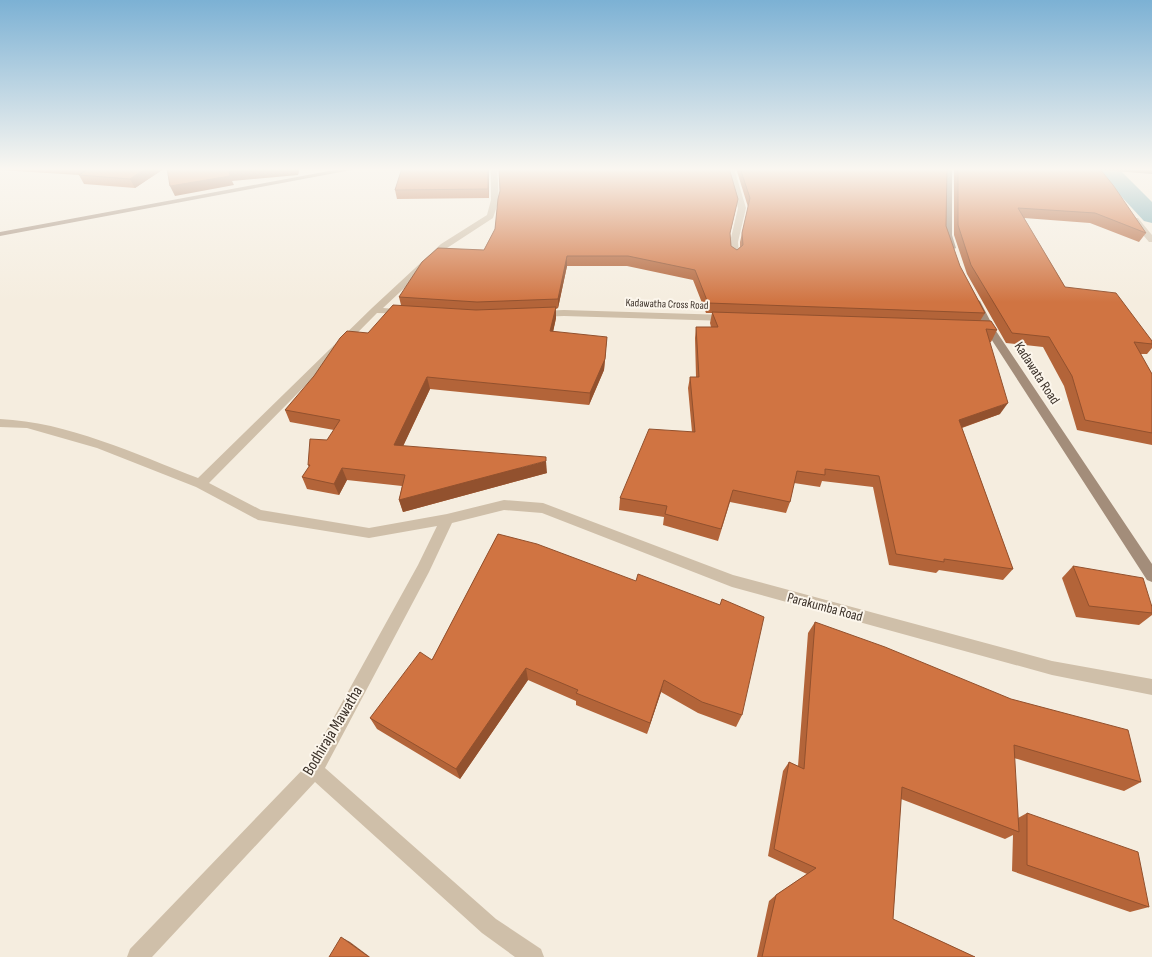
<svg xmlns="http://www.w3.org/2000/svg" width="1152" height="957" viewBox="0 0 1152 957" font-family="'Sofia Sans Condensed',sans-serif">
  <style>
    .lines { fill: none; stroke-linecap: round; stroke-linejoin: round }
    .canal { fill: #7bacb5; fill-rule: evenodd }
    .street { fill: #cfbfa9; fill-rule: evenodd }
    .secondary { fill: #a38d7a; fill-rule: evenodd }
    .primary { fill: #7e6a59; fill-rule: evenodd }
    .wall { fill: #b36439 }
    .shaded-wall { fill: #92512e }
    .building { fill: #d07442; stroke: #92512e }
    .labels { text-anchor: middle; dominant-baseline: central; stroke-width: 4; stroke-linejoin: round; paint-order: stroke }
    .far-street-label { font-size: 11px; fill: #3b3129; stroke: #fcf6ec }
    .street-label { font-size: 14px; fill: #3b3129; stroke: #fcf6ec }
    .near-street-label { font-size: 16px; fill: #3b3129; stroke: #fcf6ec }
  </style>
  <rect width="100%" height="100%" fill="#f5eddf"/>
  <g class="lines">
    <!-- canal -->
    <path class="canal" d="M1095,168H1118L1152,202V223L1144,221Z"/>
    <!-- street -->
    <g class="street">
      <path d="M491,168H497L499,200L493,218L447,248L383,308L407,310V314L377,313L209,483L261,510L369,528L447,514L504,500L543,503L733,575L1052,661L1152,679V695L1052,675L732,587L542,513L504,510L452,523L429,572L325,768L496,919L541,949L544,957H515L482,933L315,782L152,957H127L130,949L308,764L418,565L437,526L369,538L258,520L196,487L97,448L27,428L0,427V419C68,422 135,454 198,478L372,308L441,244L487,215L491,200Z"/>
      <path d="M727,168H734L746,208L738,242L739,255L735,258L731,255L730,242L738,208Z"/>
      <path d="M1132,218H1138L1152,235V242H1149L1132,222Z"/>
      <path d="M564,310L727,315L732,318L727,321L564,316L539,317L534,314L539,311Z"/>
    </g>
    <!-- secondary -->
    <g class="secondary">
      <path d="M345,168H362L0,236V232Z"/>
      <path d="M946,168H952V235L956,248L952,250L948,248L944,235Z"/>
      <path d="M975,298L980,301L994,328L1152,564V582L1147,580L984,328L970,301Z"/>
    </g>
    <!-- primary -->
    <path class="primary" d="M1099,168L1152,170V174L1102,170Z"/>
  </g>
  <!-- wall -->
  <g class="wall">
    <path d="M0,168H165L135,188L84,184L79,175L0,170Z"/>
    <path d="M489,168V198L397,199L395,190Z"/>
    <path d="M736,168H947L946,226L960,266L985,313L980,321L997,330L991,342H990L1000,414L962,428L1013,569L1003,580L939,570L936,573L889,565L873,487L822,481L820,487L794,483L790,502L786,513L730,502L718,541L663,525L664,517L619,510L620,498L692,432L688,388L690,377H696L695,338L696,327H711L710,323L712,313H706L693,280L627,266H567L558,308L556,309V318L553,331L606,349L604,370L589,405L430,389L403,446L547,473L403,512L399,500L402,486L347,480L339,495L307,489L302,477L309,467L308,465L327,440L334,430L290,422L285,410L368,333L401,305L399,297L484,250L495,229L500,191L736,208L730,234L731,246L737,250L740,247V242L748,207Z"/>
    <path d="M954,168H1099L1146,233L1139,242L1090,223L1024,218L1065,287L1152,341V348L1147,354H1140L1152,374V445L1077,430L1064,386L1043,347L1006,343L967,274L954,235Z"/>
    <path d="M498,534L742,715L736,727L698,713L661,692L647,734L576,705V701L528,680L460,779L377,729L370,718L432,660Z"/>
    <path d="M1073,566L1152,607V615L1139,625L1076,617L1062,578Z"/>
    <path d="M815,622L1141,782L1124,791L1014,758L1018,818L1027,813L1149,907L1130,912L1012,871L1013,835L1005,839L901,799L893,919L975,957H757L769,901L776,895L807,874L768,856L783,771L789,762L798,766L808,633Z"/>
  </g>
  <!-- shaded-wall -->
  <g class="shaded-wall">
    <path d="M146,168H165L135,188L130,179Z"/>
    <path d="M261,168H300L298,175L232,181L234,185L175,196L170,186L229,171Z"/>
    <path d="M488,168H489V198L488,189Z"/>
    <path d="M567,256V266L558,308V299Z"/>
    <path d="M556,307V318L551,342L550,331Z"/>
    <path d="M607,337L604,370L589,405L590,393Z"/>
    <path d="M427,377L430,389L398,457L394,445Z"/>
    <path d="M1008,403L1000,414L952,431L959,420Z"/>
    <path d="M546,461L547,473L403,512L399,500Z"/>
    <path d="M342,468L347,480L339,495L334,484Z"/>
    <path d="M526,668L528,680L460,779L456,769Z"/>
    <path d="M664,680L661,692L647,734L650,723Z"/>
    <path d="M341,937L350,942L370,957H369Z"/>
  </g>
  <!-- building -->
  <g class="building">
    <path d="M90,168H146L130,179L79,175Z"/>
    <path d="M167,168H261L229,171L230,176L170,186Z"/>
    <path d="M402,168H488V189L395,190Z"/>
    <path d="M499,168H729L738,199L730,233L731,246L737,250L743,245L742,233L750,198L740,168H947L946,226L960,266L985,313L708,303L695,270L628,256H567L558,299L477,302L399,297L422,262L438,248L484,250L495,229L498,199L500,191Z"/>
    <path d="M958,168H1099L1113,185L1146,233L1095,213L1018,208L1065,287L1116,293L1152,341V344L1134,342L1152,374V433L1085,420L1072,376L1049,337L1012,333L971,265L958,225Z"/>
    <path d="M393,305L476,310L556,307L550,331L607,337L605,359L590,393L427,377L394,445L546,457V461L399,500L405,475L342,468L334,484L302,477L310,465H308L310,439L327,440L340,420L285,410L314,376L340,338L347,331L368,333Z"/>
    <path d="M712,312L991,321L997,330L986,329L1008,403L959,420L1013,569L944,559V562L896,554L879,476L825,469V475L797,471L790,502L733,490L721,529L665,514L667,506L620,498L649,429L695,432L690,377H699L696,327H718Z"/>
    <path d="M498,534L537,544L636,581L638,574L720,605L722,599L764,617L742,715L702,702L664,680L650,723L576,693L578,690L526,668L456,769L370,718L420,652L432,660Z"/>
    <path d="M1073,566L1143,578L1152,607V613L1089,606Z"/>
    <path d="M815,622L885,647L1011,699L1128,730L1141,782L1014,745L1019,832L902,787L893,919L975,957H762L776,895L816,868L774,849L789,762L804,769Z"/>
    <path d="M1027,813L1138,852L1149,907L1027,865Z"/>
    <path d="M341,937L369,957H329Z"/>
  </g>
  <!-- sky -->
  <linearGradient id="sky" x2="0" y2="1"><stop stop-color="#7cb1d4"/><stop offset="0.56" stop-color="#faf7f1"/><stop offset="1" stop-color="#faf7f1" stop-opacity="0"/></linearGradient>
  <rect width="1152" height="302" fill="url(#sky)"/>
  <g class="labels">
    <!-- far-street labels -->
    <g class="far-street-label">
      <text transform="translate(667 304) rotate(2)">Kadawatha Cross Road</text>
    </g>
    <!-- street labels -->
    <g class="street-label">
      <text transform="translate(1037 373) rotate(57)">Kadawata Road</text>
      <text transform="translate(825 607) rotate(15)">Parakumba Road</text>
    </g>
    <!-- near-street labels -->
    <g class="near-street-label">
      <text transform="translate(333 731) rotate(-59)">Bodhiraja Mawatha</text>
    </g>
  </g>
</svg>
